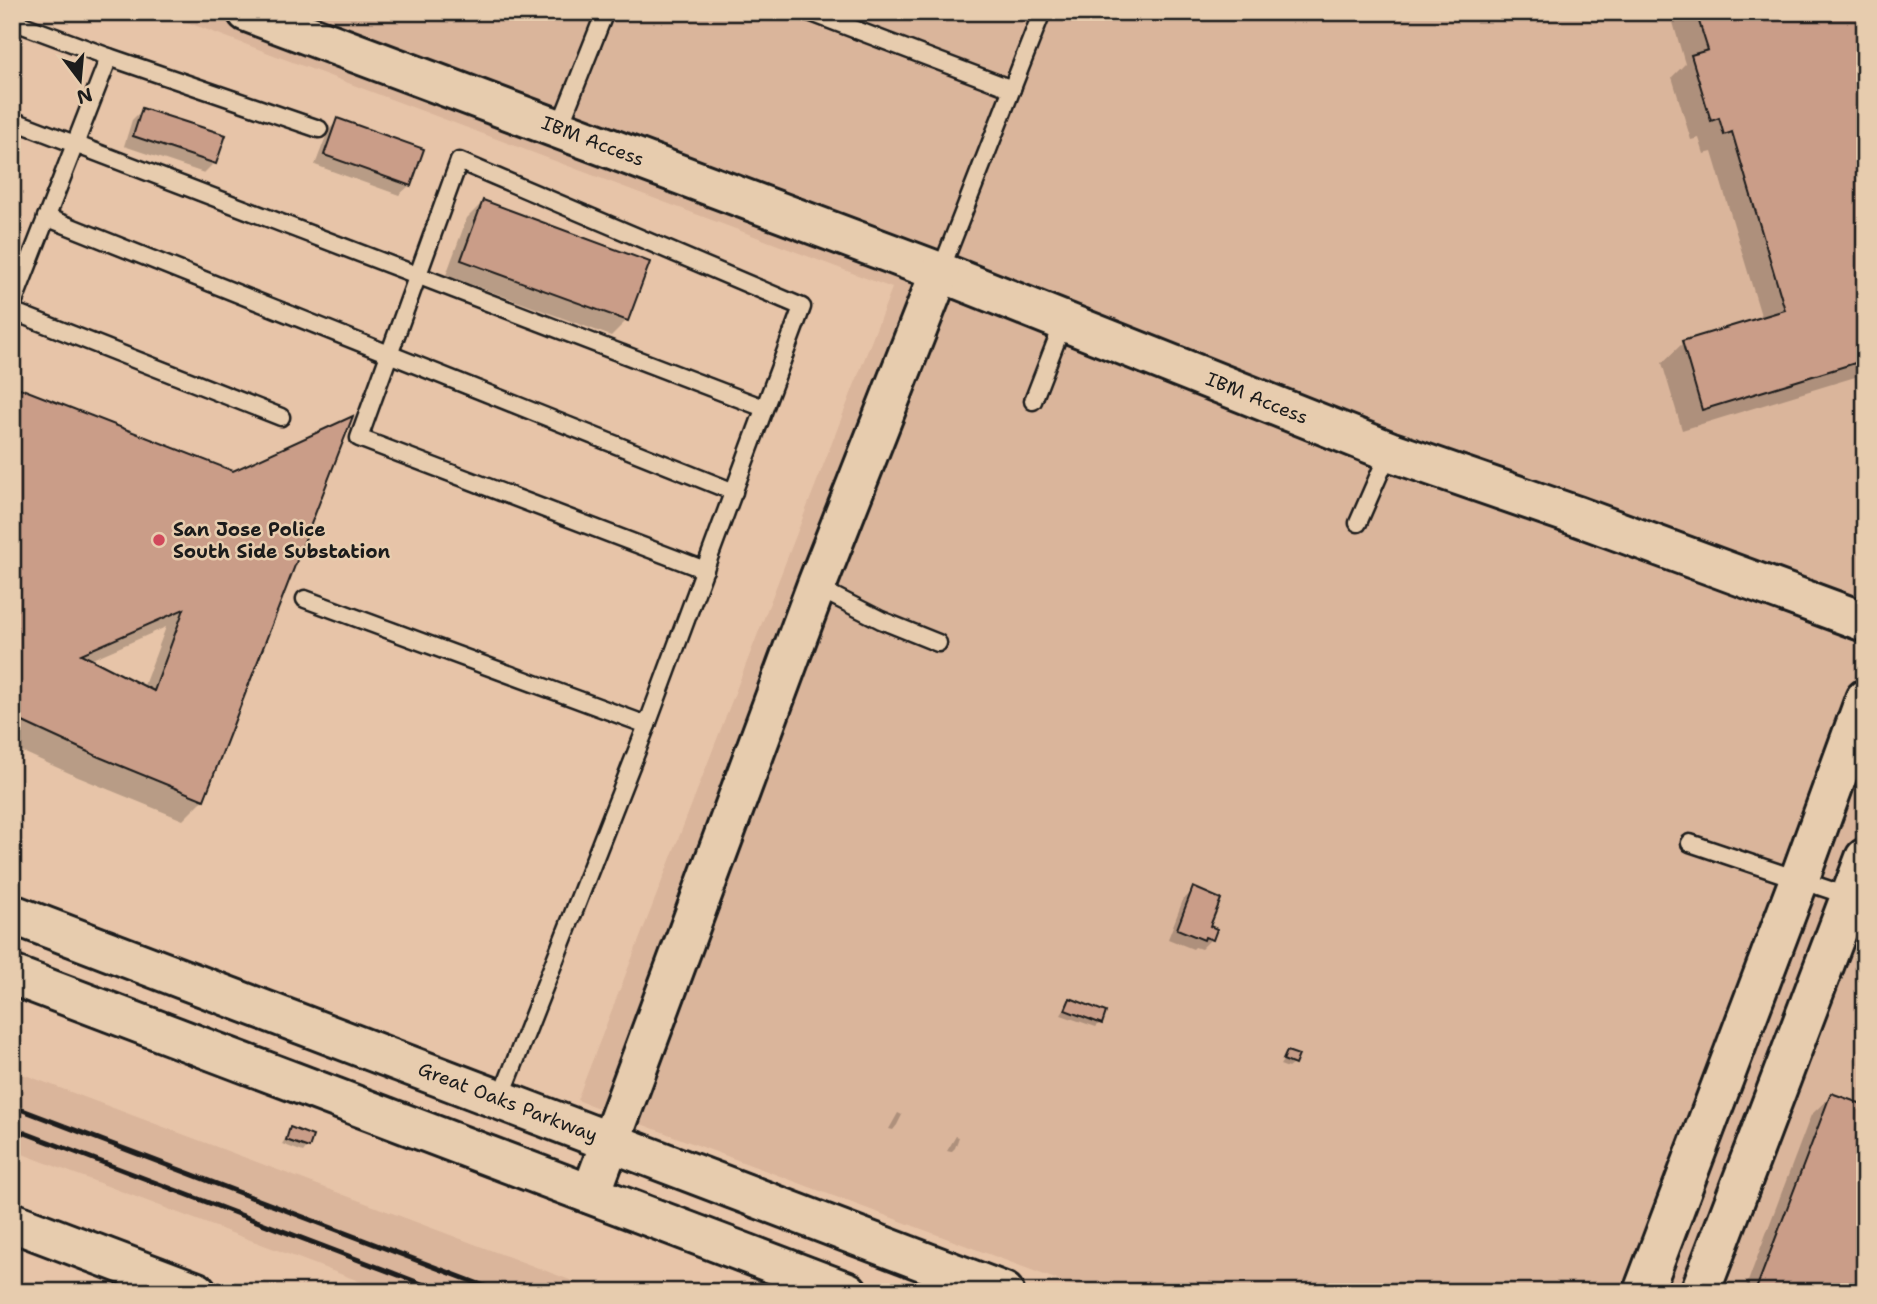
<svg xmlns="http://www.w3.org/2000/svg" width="1877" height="1304" viewBox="0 0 1877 1304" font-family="'Shantell Sans',sans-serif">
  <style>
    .built { fill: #dab59b }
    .shadow { fill: #0003; fill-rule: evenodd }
    .building { fill: #ca9d88; stroke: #1c1c1c; stroke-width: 2; fill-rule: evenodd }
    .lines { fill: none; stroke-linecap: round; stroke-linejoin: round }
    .service-casing { stroke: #1c1c1c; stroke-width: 21 }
    .tertiary-casing { stroke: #1c1c1c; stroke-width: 44 }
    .secondary-casing { stroke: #1c1c1c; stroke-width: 44 }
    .primary-casing { stroke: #1c1c1c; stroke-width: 44 }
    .service { stroke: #e7ccae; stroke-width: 16 }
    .tertiary { stroke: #e7ccae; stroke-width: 38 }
    .secondary { stroke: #e7ccae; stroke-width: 38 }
    .primary { stroke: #e7ccae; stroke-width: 38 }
    .rail { stroke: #1c1c1c; stroke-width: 5 }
    .poi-dot { fill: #d1495b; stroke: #e7ccae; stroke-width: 2.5 }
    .labels { text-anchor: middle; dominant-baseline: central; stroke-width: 5; stroke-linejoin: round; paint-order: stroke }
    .street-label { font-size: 19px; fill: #1c1c1c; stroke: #e7ccae }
    .poi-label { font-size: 19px; font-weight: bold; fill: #1c1c1c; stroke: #e7ccae; text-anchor: start }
  </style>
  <rect width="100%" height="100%" fill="#e7c4a8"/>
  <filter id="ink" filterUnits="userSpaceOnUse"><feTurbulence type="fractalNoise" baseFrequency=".0143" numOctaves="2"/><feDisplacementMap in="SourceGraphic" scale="14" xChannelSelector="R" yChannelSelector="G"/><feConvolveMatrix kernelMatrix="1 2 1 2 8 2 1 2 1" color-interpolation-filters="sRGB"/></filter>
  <g filter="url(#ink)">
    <!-- built -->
    <g class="built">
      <path d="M160,12H1865V1292H1090L577,1100L892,288Z"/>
      <path d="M12,1070L602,1292H388L12,1150Z"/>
    </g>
    <!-- shadow -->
    <g class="shadow">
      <path d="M1670,12H1865V374L1682,430L1662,363L1683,343L1762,319L1712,152L1704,154L1699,138L1691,140L1672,77L1685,64Z"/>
      <path d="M143,109L214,163L204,173L124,146L132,120Z"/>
      <path d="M338,120L410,185L399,195L315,165L328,131Z"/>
      <path d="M483,202L648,263L627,320L611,336L446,275L467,218Z"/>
      <path d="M12,387L233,473L203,800L183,820L78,777L12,747ZM166,627L143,688L90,660Z"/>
      <path d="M1194,890L1211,939L1201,949L1195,947L1193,949L1168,939L1183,900Z"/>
      <path d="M1070,1000L1100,1023L1096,1027L1061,1015Z"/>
      <path d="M1288,1053L1293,1064L1288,1068L1280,1065Z"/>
      <path d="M1832,1095L1865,1292H1744L1811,1115Z"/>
      <path d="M898,1113L902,1115L897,1125L893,1130L889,1129Z"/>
      <path d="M291,1130L307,1147L303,1152L282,1144Z"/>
      <path d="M956,1136L959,1137L955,1148L951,1152L947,1151Z"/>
    </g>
    <!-- building -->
    <g class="building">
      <path d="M1696,12H1865V360L1702,410L1682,341L1785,310L1732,132L1724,135L1719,118L1711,121L1691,55L1708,50Z"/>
      <path d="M142,108L226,135L216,164L133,136Z"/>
      <path d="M337,118L424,149L411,186L324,155Z"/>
      <path d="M483,200L650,262L628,321L461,260Z"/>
      <path d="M12,385L233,471L353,416L204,800L99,757L12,717ZM184,609L154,691L81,654Z"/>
      <path d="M1193,887L1221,899L1210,926L1217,929L1213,940L1205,937L1204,940L1177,929Z"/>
      <path d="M1070,998L1106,1012L1102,1024L1065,1010Z"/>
      <path d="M1287,1051L1299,1055L1295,1065L1283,1060Z"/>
      <path d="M1831,1093L1865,1105V1292H1755Z"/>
      <path d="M290,1127L313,1136L309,1148L286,1140Z"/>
    </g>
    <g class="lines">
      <!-- service casing -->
      <g class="service-casing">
        <g id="service">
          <path d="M809,12L1012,89"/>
          <path d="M12,21L109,57L12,306"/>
          <path d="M109,57L319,129"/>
          <path d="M12,120L764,408"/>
          <path d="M559,128L605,12"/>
          <path d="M46,217L734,492"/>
          <path d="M940,272L1042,12"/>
          <path d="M12,311L281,417"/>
          <path d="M1033,401L1064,321"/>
          <path d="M1358,523L1389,452"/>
          <path d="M816,587L881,620L938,643"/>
          <path d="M305,599L647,725"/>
          <path d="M1690,843L1851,897"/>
          <path d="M500,1100L647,725L802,307L459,161L359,438L705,570"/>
        </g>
      </g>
      <!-- tertiary casing -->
      <g class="tertiary-casing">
        <g id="tertiary">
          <path d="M247,12L940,272L1389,451L1577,516L1865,622"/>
          <path d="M591,1194L816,587L940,272"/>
          <path d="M1643,1292L1799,880L1865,699"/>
          <path d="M1700,1292L1865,858"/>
        </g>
      </g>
      <!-- secondary casing -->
      <g class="secondary-casing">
        <g id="secondary">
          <path d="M12,914L1004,1292"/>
          <path d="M12,975L848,1292"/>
        </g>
      </g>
      <!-- primary casing -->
      <g class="primary-casing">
        <path id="primary" d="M12,1222L197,1292"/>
      </g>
      <!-- service -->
      <use href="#service" class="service"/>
      <!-- tertiary -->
      <use href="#tertiary" class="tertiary"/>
      <!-- secondary -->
      <use href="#secondary" class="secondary"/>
      <!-- primary -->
      <use href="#primary" class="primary"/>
      <!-- rail -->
      <g class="rail">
        <path d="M12,1106L500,1292"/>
        <path d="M12,1128L443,1292"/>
      </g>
    </g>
  </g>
  <!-- markers -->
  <circle class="poi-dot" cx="159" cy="540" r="7"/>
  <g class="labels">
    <!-- street labels -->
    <g class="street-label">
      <text transform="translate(593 141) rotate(21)">IBM Access</text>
      <text transform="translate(1257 398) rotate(22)">IBM Access</text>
      <text transform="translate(508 1102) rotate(21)">Great Oaks Parkway</text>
    </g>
    <!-- poi labels -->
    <g class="poi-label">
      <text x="173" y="529">San Jose Police<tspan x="173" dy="22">South Side Substation</tspan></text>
    </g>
  </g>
  <!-- margin -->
  <rect width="1877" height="1304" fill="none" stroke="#e7ccae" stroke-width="42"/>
  <rect x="21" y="21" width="1835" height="1262" fill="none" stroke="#1c1c1c" stroke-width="2.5" filter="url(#ink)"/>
  <!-- north arrow -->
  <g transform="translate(80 80) rotate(164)" stroke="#e7ccae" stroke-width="5" paint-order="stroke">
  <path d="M0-5L12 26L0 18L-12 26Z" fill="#1c1c1c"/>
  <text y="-10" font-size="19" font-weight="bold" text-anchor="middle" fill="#1c1c1c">N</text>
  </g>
</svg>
